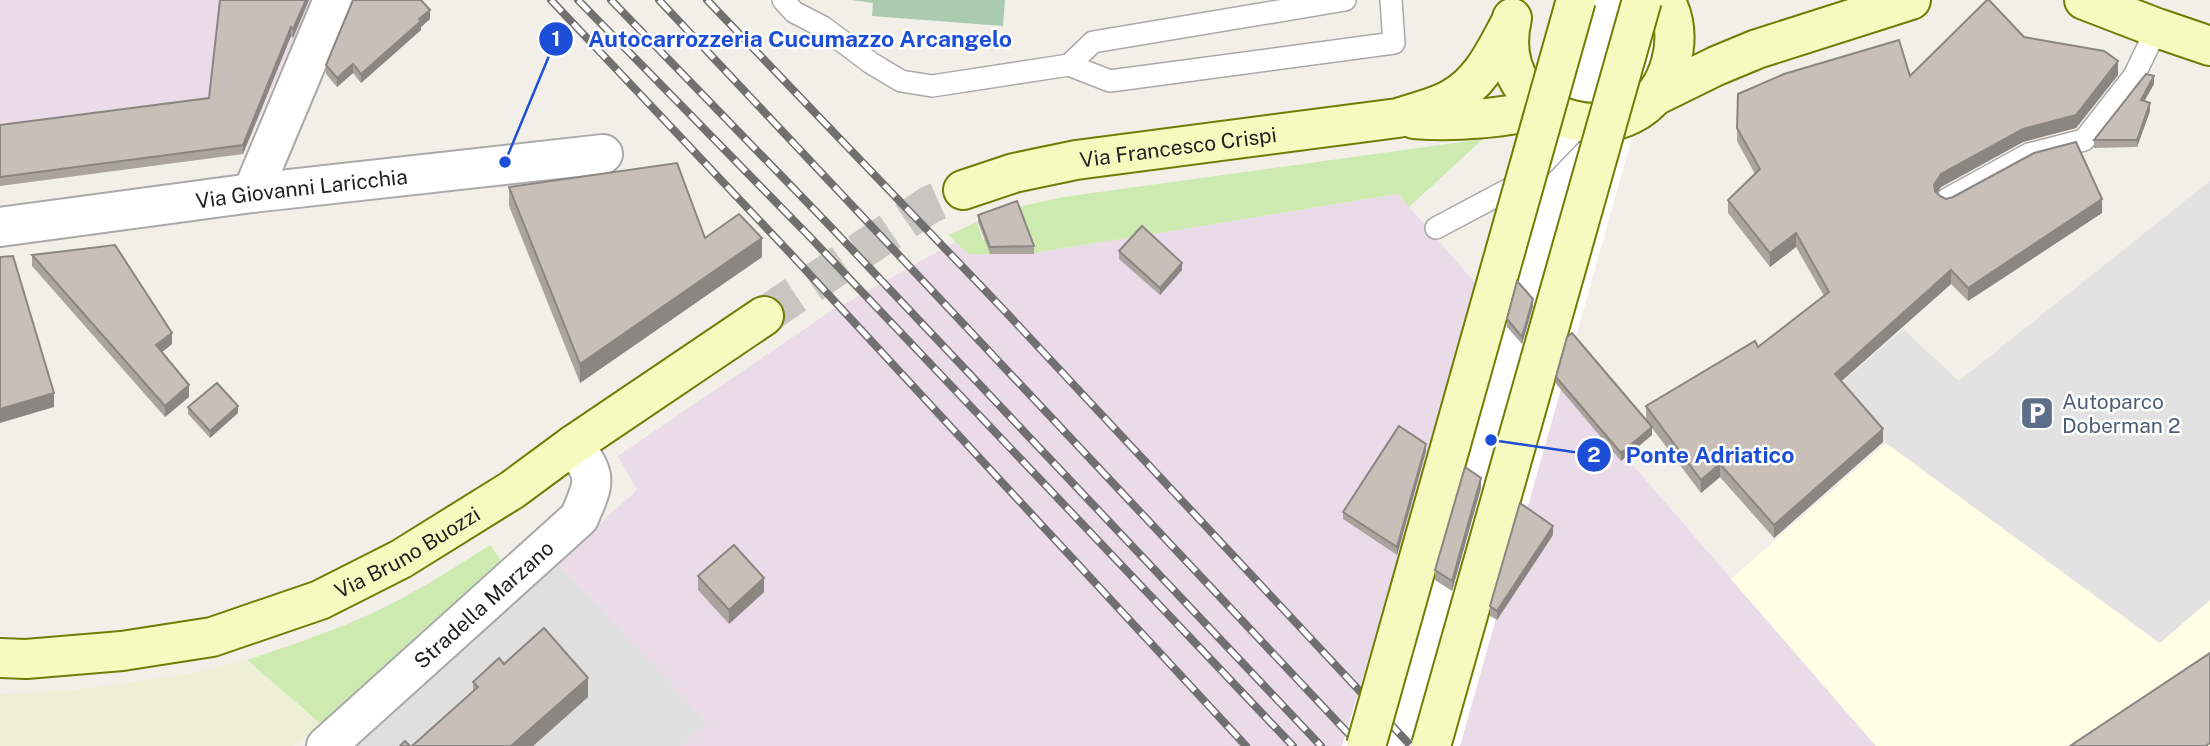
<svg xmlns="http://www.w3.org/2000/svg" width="2210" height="746" viewBox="0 0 2210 746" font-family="'Public Sans',sans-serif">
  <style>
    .residential { fill: #e0dfdf }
    .industrial { fill: #ebdbe8 }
    .education { fill: #ffffe5 }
    .farmland { fill: #eef0d5 }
    .grass { fill: #cdebb0; fill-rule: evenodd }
    .cemetery { fill: #aacbaf }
    .parking { fill: #e2e2e2 }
    .pier { fill: #fff }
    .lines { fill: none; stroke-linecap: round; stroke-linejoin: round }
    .secondary-tunnel { stroke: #c8c6c1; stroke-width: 38; stroke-dasharray: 38 19; stroke-linecap: butt }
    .lane-casing { stroke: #a9a9a9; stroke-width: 24 }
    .street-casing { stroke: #a9a9a9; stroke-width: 42 }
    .secondary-casing { stroke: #707d05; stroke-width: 42 }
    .lane { stroke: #fff; stroke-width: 21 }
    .street { stroke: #fff; stroke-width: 38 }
    .secondary { stroke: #f7fabf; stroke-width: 38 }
    .rail-casing { stroke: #707070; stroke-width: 8 }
    .rail { stroke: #fff; stroke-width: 5; stroke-dasharray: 16; stroke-linecap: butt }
    .secondary-bridge-casing { stroke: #707d05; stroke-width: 42; stroke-linecap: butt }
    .secondary-bridge { stroke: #f7fabf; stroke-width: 38 }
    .wall { fill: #aba49e }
    .shaded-wall { fill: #8b8681 }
    .building { fill: #c7bfb8; stroke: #8b8681; stroke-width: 2 }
    .labels { text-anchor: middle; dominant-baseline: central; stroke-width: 5; stroke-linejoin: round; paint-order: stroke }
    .street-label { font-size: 21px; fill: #222; stroke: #fff }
    .service-label { font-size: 21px; fill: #4e5e75; stroke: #fff; text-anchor: start }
    .leader { fill: none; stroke: #1d4ed8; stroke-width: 2.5 }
    .callout-dot { fill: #1d4ed8; stroke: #fff; stroke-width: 2.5 }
    .mark-label { font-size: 21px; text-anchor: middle; font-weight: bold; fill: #fff }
    .callout-label { font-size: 23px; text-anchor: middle; font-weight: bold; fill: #1d4ed8; stroke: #fff; stroke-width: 5; stroke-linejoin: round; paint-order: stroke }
  </style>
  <rect width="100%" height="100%" fill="#f2efe9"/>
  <!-- residential -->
  <path class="residential" d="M557,562L708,722L681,746H350Z"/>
  <!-- industrial -->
  <g class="industrial">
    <path d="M0,0H312L243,154L0,186Z"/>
    <path d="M1398,194L1876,746H681L707,722L557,562L637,490L618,456L828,313L955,242L968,254H1028Z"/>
  </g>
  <!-- education -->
  <path class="education" d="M1886,443L2159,643L2210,600V746H1876L1731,579Z"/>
  <!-- farmland -->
  <path class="farmland" d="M247,660L321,724L294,746H0V694L75,690L188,674Z"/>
  <!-- grass -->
  <g class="grass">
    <path d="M1483,139L1409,207L1398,194L1028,254L986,244L990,254H968L948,235L1004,210L1063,197ZM1017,209L1023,226L983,240L977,222Z"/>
    <path d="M490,545L502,562L321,724L247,660C292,645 336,630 379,610C418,591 454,568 490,545Z"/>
  </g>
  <!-- cemetery -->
  <path class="cemetery" d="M852,0H1005L1003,26L872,16L873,3Z"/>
  <!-- parking -->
  <path class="parking" d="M2210,181V600L2160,643L1886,443L1840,384L1903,329L1959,381Z"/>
  <!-- pier -->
  <path class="pier" d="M1562,0H1671L1460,746H1342L1529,133Z"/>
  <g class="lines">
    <!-- secondary-tunnel -->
    <path class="secondary-tunnel" d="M764,316L929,205L963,190"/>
    <!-- lane casing -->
    <g class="lane-casing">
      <g id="lane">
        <path d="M783,0L794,12L823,27L871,63L901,81L932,86L1069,65L1110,81L1394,43L1391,0"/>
        <path d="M1069,65L1093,42L1345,0"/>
        <path d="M1947,199L2029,154L2084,140L2134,76L2157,28"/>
        <path d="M1436,228L1528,179L1582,123"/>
      </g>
    </g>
    <!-- street casing -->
    <g class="street-casing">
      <g id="street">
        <path d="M252,193L333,0"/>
        <path id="s1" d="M0,227L252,193L603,154"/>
        <path id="s2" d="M326,746L579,518C595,481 598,477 573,445"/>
      </g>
    </g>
    <!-- secondary casing -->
    <g class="secondary-casing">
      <g id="secondary">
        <path d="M2084,0L2157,28L2210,46"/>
        <path d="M1512,18C1486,127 1644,166 1671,62C1677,40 1676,20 1665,0"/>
        <path d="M1651,98L1716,66L1757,49L1911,0"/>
        <path d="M1414,119C1459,123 1500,117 1544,110"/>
        <path id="s3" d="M963,190L1014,173L1076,160L1398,118C1415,112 1435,108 1451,99C1482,82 1495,51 1511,22"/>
        <path id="s4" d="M0,658L26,659L122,651L212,637L320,600L401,559L512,490L573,445L764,316"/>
      </g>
    </g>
    <!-- lane -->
    <use href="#lane" class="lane"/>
    <!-- street -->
    <use href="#street" class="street"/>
    <!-- secondary -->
    <use href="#secondary" class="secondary"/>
    <!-- rail casing -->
    <g class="rail-casing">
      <g id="rail">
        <path d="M551,0L789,252L1246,746"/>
        <path d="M578,0L809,236L1293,746"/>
        <path d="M611,0L828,224L1321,746"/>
        <path d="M659,0L1360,746"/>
        <path d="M707,0L1002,308L1411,746"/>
      </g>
    </g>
    <!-- rail -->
    <use href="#rail" class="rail"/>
    <!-- secondary-bridge casing -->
    <g class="secondary-bridge-casing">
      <g id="secondary-bridge">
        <path d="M1366,746L1576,0"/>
        <path d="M1431,746L1642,0"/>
      </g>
    </g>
    <!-- secondary-bridge -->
    <use href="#secondary-bridge" class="secondary-bridge"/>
  </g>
  <!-- wall -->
  <g class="wall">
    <path d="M220,0H309L293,38L291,36L243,154L0,186V125L209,98Z"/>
    <path d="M430,19L421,27V30L361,83L353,73L337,87L326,74V65Z"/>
    <path d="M2024,37L2118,75L2076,128L2023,142L1941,187L1937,193L1940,196L1946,199L2102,213L1968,301L1951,284L1841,381L1883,442L1774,538L1720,477L1701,493L1652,428V435L1621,461L1556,384V377L1646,419V406L1758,347L1824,296L1796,247L1770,267L1728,213V200L1755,174L1737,141V128L1910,76Z"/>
    <path d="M2154,84L2144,101L2150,111L2137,147L2094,148V140Z"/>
    <path d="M509,187L705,238L762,257L580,383L509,206Z"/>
    <path d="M978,215L1034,246V254H990L978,222Z"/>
    <path d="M1119,251L1182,270L1160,295L1119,259Z"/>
    <path d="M32,255L172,344L162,352L189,397L165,417L32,266Z"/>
    <path d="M1533,306L1522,344L1507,327V319Z"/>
    <path d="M188,407L238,413L210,438L188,414Z"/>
    <path d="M1426,451L1397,555L1343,519V512Z"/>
    <path d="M1481,488L1452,591L1435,580V570Z"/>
    <path d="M1553,535L1497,620L1490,616V606Z"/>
    <path d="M698,576L764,592L729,624L698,590Z"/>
    <path d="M504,664L588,697L533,746H412L473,691V682Z"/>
  </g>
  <!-- shaded-wall -->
  <g class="shaded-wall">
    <path d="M306,0H309L293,38V29Z"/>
    <path d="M430,10V19L421,27V30L361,83V74Z"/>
    <path d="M291,27V36L243,154V145Z"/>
    <path d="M2118,61V75L2076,128L2023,142L1941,187L1934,198V185L1941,174Z"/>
    <path d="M353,64V73L337,87V78Z"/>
    <path d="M2154,76V84L2141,107V100Z"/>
    <path d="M2150,103V111L2137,147V140Z"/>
    <path d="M2102,199V213L1968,301V288Z"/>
    <path d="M1796,233V247L1770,267V253Z"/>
    <path d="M762,238V257L580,383V364Z"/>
    <path d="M1182,263V270L1160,295V288Z"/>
    <path d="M1951,270V284L1835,387V374Z"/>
    <path d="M1533,299V306L1522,344V337Z"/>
    <path d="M172,333V344L156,357V345Z"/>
    <path d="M189,385V397L165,417V406Z"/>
    <path d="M54,393V407L0,423V409Z"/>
    <path d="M238,406V413L210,438V431Z"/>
    <path d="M1652,427V435L1621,461V453Z"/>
    <path d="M1883,429V442L1774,538V525Z"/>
    <path d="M1426,444V451L1397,555V547Z"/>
    <path d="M1720,464V477L1701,493V480Z"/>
    <path d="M1481,478V488L1452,591V581Z"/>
    <path d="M1553,526V535L1497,620V611Z"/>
    <path d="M764,578V592L729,624V610Z"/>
    <path d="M588,678V697L533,746H511Z"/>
  </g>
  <!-- building -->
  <g class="building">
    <path d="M220,0H306L293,29L291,27L243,145L0,177V125L209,98Z"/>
    <path d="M353,0H421L430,10L419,19L421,21L361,74L353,64L337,78L326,65Z"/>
    <path d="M1987,0H1989L2024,37L2104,51L2118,61L2076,115L2023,129L1941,174L1934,185L1935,191L1940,196L1946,199L1953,197L2034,153L2076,142L2102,199L1968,288L1951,270L1835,374L1883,429L1774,525L1720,464L1701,480L1646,406L1755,341L1758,347L1829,292L1796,233L1770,253L1728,200L1760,169L1737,128L1738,94L1784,74L1899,40L1910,76Z"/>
    <path d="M2146,74L2154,76L2141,100L2150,103L2137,140H2094Z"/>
    <path d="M677,163L705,238L739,214L762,238L580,364L509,187Z"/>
    <path d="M1017,201L1034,246L990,247L978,215Z"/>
    <path d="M1142,226L1182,263L1160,288L1119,251Z"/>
    <path d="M115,245L172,333L156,345L189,385L165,406L32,255Z"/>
    <path d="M13,256L54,393L0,409V257Z"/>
    <path d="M1517,281L1533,299L1522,337L1507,319Z"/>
    <path d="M1572,333L1652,427L1621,453L1556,377L1567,337Z"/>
    <path d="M217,383L238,406L210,431L188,407Z"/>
    <path d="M1399,426L1426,444L1397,547L1343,512Z"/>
    <path d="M1465,467L1481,478L1452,581L1435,570Z"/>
    <path d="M1520,503L1553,526L1497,611L1490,606Z"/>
    <path d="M734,545L764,578L729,610L698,576Z"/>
    <path d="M544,628L588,678L511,746H412L478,687L473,682L499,658L504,664Z"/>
    <path d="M2210,653V743L2207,745V746H2070Z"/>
    <path d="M405,741L410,746H400Z"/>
  </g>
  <!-- icons -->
  <defs>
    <g id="parking-square" transform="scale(1.75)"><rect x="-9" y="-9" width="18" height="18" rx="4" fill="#5c6f8a" stroke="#fff"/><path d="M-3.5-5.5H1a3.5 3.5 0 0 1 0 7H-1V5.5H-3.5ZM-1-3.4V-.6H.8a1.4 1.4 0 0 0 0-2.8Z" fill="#fff"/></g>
  </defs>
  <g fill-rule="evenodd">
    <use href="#parking-square" x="2037" y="413"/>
  </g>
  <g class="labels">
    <!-- street labels -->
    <g class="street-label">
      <text stroke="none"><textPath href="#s3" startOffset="220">Via Francesco Crispi</textPath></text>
      <text stroke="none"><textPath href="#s1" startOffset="304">Via Giovanni Laricchia</textPath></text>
      <text stroke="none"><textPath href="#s4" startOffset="427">Via Bruno Buozzi</textPath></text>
      <text stroke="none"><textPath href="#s2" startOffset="212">Stradella Marzano</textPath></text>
    </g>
    <!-- service labels -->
    <g class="service-label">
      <text x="2062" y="401">Autoparco<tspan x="2062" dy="24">Doberman 2</tspan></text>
    </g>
  </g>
  <!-- callouts -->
  <path class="leader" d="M505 162L556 39M1491 440L1594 455"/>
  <g class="callout-dot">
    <circle cx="505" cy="162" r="7"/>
    <circle cx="1491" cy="440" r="7"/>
    <circle cx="556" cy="39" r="18"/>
    <circle cx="1594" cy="455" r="18"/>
  </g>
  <g class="mark-label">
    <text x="556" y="46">1</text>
    <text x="1594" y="462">2</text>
  </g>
  <g class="callout-label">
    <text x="800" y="47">Autocarrozzeria Cucumazzo Arcangelo</text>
    <text x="1710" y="463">Ponte Adriatico</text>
  </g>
</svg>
